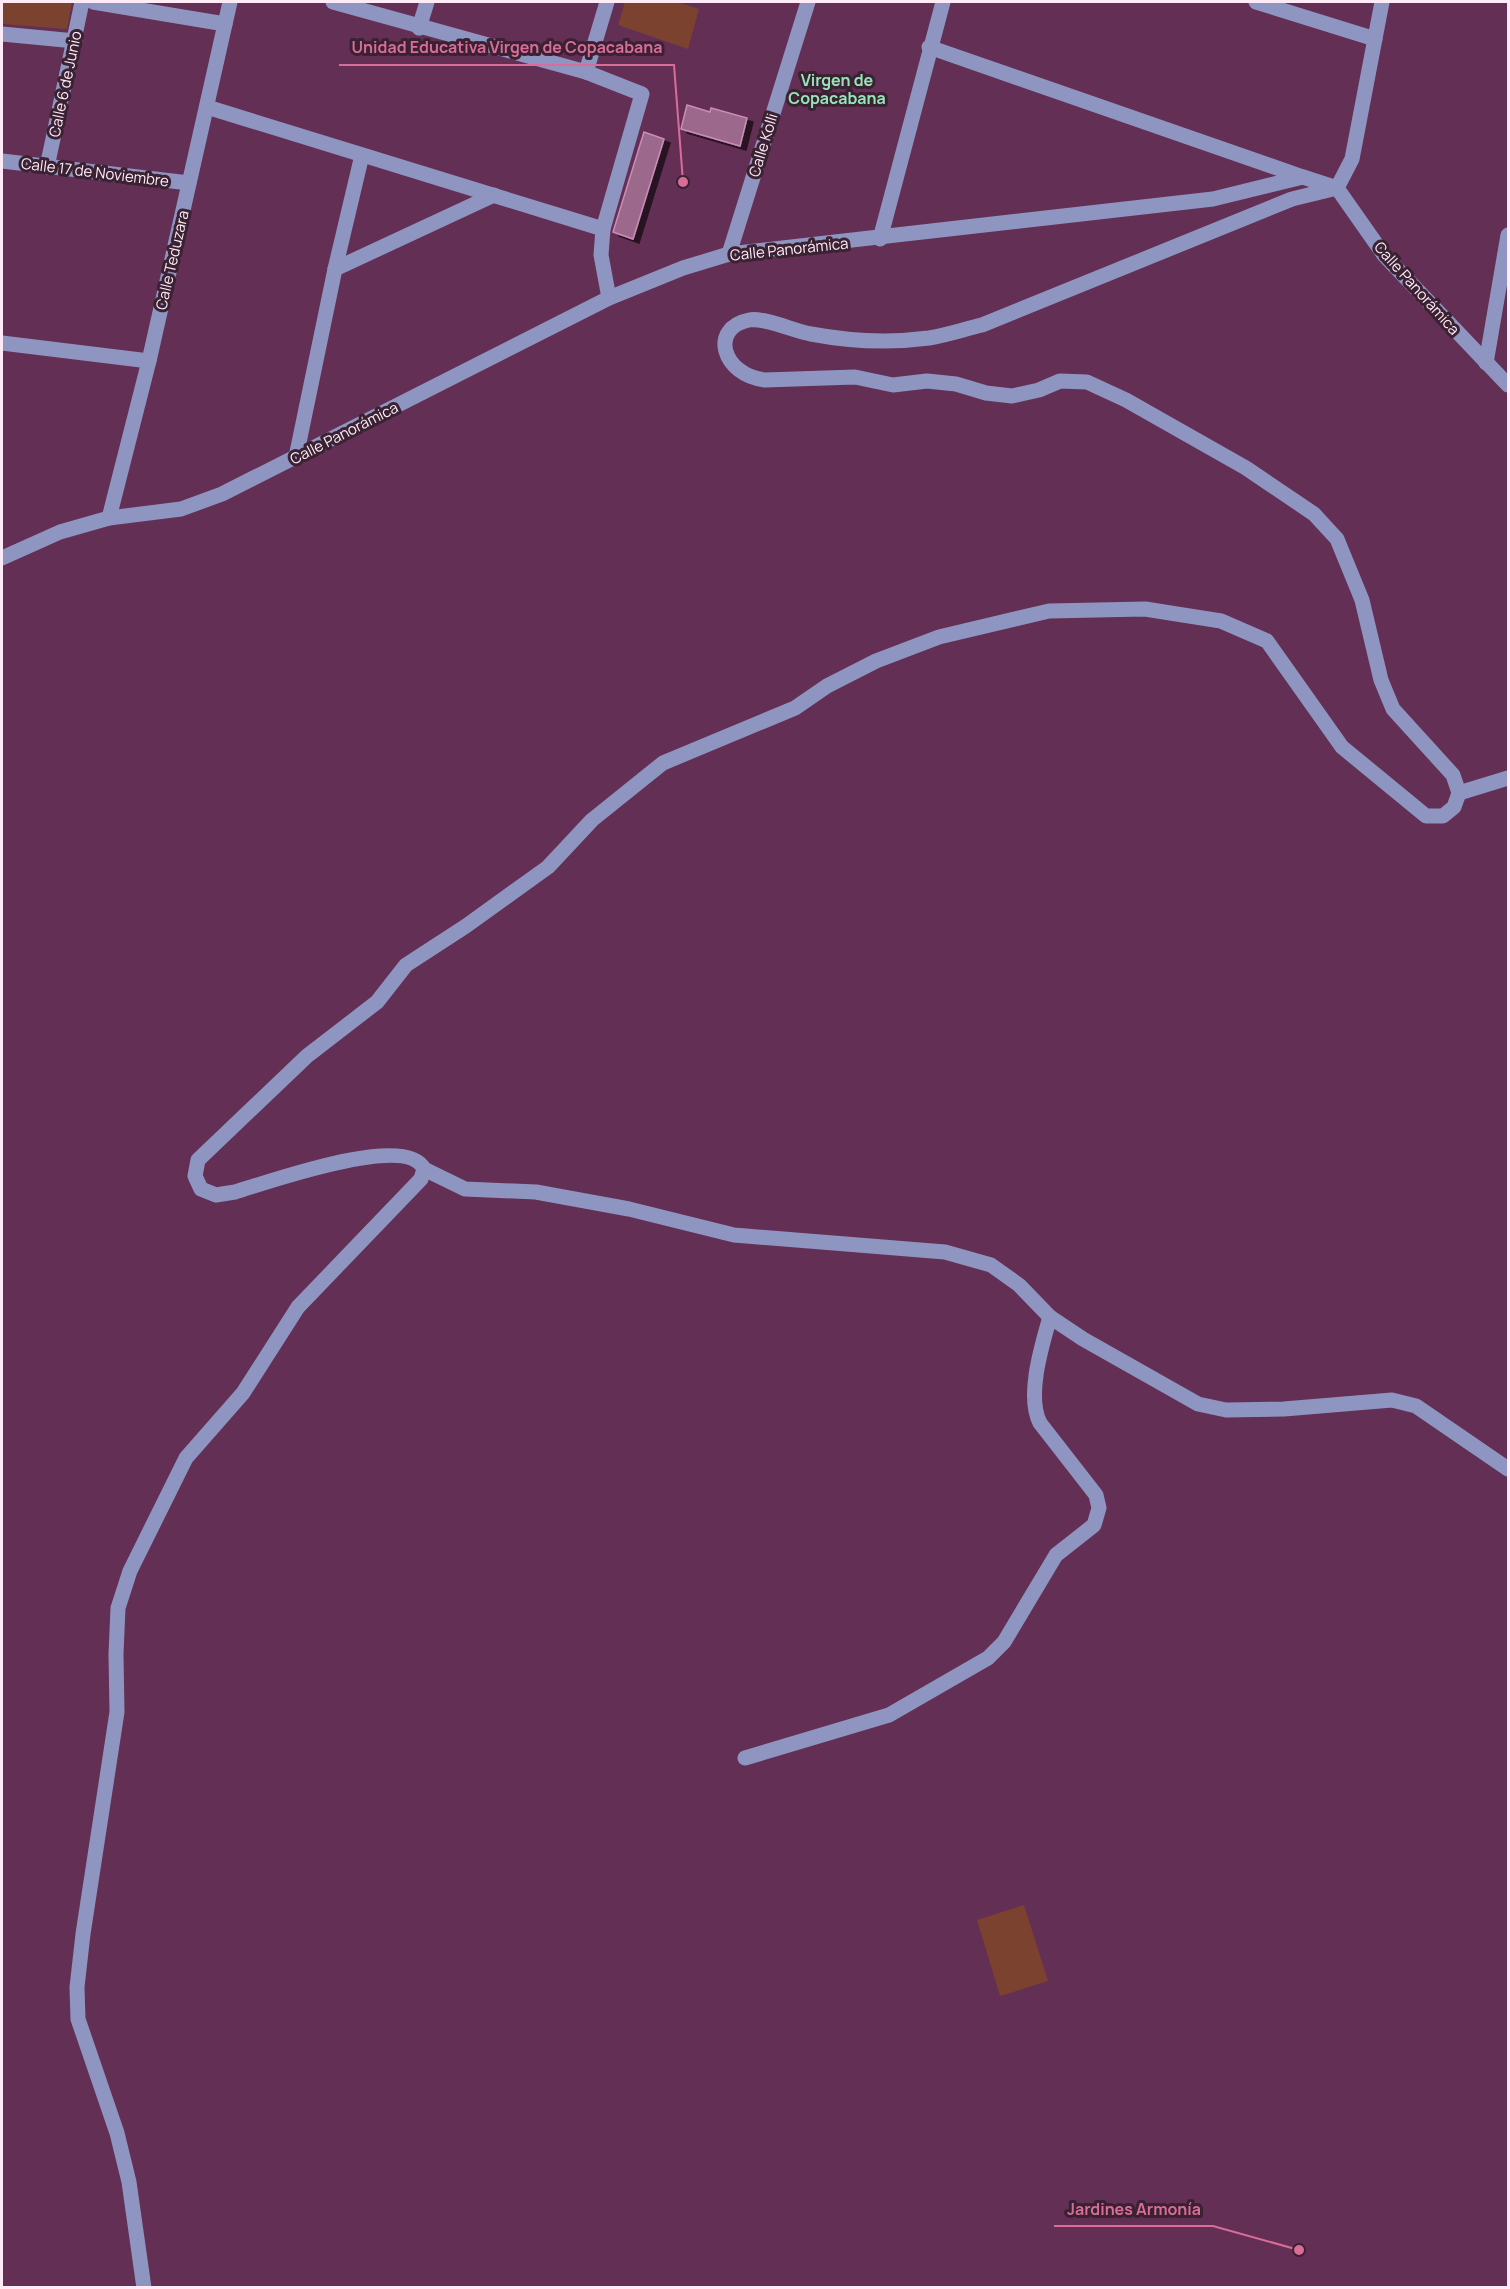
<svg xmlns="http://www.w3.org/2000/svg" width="1510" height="2289" viewBox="0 0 1510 2289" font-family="Manrope,sans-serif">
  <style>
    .green { fill: #7b4230 }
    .building { fill: #9c678c; stroke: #ca8db7; stroke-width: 1.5; filter: url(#shadow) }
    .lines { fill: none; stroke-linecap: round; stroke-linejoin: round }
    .minor { stroke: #8f95c1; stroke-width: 15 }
    .labels { text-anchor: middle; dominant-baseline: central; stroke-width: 6; stroke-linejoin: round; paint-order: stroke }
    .street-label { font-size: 15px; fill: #ffebf8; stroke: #3a2232 }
    .neighbourhood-label { font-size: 16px; font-weight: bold; fill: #96e4b8; stroke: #3a2232 }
    .leader { fill: none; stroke: #da6c9a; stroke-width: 2 }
    .callout-dot { fill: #da6c9a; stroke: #3a2232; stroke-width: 2 }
    .callout-label { font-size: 16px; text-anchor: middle; font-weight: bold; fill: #da6c9a; stroke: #3a2232; stroke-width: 6; stroke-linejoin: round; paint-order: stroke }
  </style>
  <defs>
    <filter id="shadow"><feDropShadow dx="6" dy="4" stdDeviation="0" flood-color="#0009"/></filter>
  </defs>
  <rect width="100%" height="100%" fill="#632f55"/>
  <!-- green -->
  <g class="green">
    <path d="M2,2H72L67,29L2,24Z"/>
    <path d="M625,2H677L699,9L688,49L618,25Z"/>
    <path d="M1024,1905L1048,1981L1000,1996L977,1920Z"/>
  </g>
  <!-- building -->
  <g class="building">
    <path d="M687,105L710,112L711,108L747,118L740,146L681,129Z"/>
    <path d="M644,132L664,139L633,239L613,232Z"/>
  </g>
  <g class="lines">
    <!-- minor -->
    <g class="minor">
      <path d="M93,2L225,24"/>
      <path d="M333,2L586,72L642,94L603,229L601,255L609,298"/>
      <path d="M1256,2L1375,39"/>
      <path d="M419,28L427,2"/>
      <path d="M2,34L75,41"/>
      <path d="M929,47L1303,177"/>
      <path d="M586,72L607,2"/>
      <path d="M207,107L603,229"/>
      <path d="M2,161L189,183"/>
      <path d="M47,167L82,2"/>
      <path d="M880,239L943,2"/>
      <path d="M729,254L808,2"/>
      <path d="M335,269L494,195"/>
      <path d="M2,343L149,361"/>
      <path d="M1486,363L1508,235"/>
      <path d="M296,457L335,269L362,155"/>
      <path d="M109,518L149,361L230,2"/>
      <path d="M2,558L60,532L109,518L181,509L222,494L609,298L683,268L729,254L1213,199L1303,177L1337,188L1384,255L1508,385"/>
      <path d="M1459,793L1508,778"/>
      <path d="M424,1169L465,1189L536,1192L629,1209L734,1235L945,1252L991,1265L1019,1285L1050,1317L1083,1339L1198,1404L1226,1410L1284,1409L1392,1400L1416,1406L1508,1469"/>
      <path d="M745,1758L889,1715L988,1658L1004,1642L1056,1555L1094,1525L1099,1508L1096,1495L1040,1423C1026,1396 1042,1345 1050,1317"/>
      <path d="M144,2288L129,2182L117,2133L78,2019L77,1987L83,1934L117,1712L116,1654L118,1608L130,1571L186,1458L243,1393L298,1307L421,1179L424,1169C407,1132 269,1182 235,1192L216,1195L201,1189L195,1176L198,1160L307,1056L377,1002L406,965L466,926L548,867L592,820L663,763L795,708L827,686L876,661L939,637L1049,611L1145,609L1221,621L1267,641L1342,747L1426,816H1443L1454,807L1459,793L1453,775L1393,709L1381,680L1362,600L1337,539L1314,514L1246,468L1126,400L1087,382L1060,381L1039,390L1012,396L986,393L956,384L927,381L893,385L855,377L765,380C722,375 709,328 749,320C764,317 794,331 811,334C848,341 891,343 929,338C947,335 965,329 982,325L1292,199L1337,188L1352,159L1382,2"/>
    </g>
  </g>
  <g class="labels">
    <!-- street labels -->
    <g class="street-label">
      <text transform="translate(65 84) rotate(-78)">Calle 6 de Junio</text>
      <text transform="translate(763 145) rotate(-73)">Calle Kolli</text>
      <text transform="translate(95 172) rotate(7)">Calle 17 de Noviembre</text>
      <text transform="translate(789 249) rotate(-6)">Calle Panorámica</text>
      <text transform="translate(172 260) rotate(-77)">Calle Teduzara</text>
      <text transform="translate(1417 288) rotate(48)">Calle Panorámica</text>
      <text transform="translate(344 433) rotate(-27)">Calle Panorámica</text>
    </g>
    <!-- neighbourhood labels -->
    <g class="neighbourhood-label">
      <text x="837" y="80">Virgen de<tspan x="837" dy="18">Copacabana</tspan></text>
    </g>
  </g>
  <!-- callouts -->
  <path class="leader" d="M683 182L674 65H339M1299 2250L1213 2226H1054"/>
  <g class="callout-dot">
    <circle cx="683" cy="182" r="6"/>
    <circle cx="1299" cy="2250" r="6"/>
  </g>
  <g class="callout-label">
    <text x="507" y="53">Unidad Educativa Virgen de Copacabana</text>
    <text x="1134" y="2215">Jardines Armonía</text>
  </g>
  <!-- border -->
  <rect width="1510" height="2289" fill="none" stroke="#ffebf8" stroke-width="6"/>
</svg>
